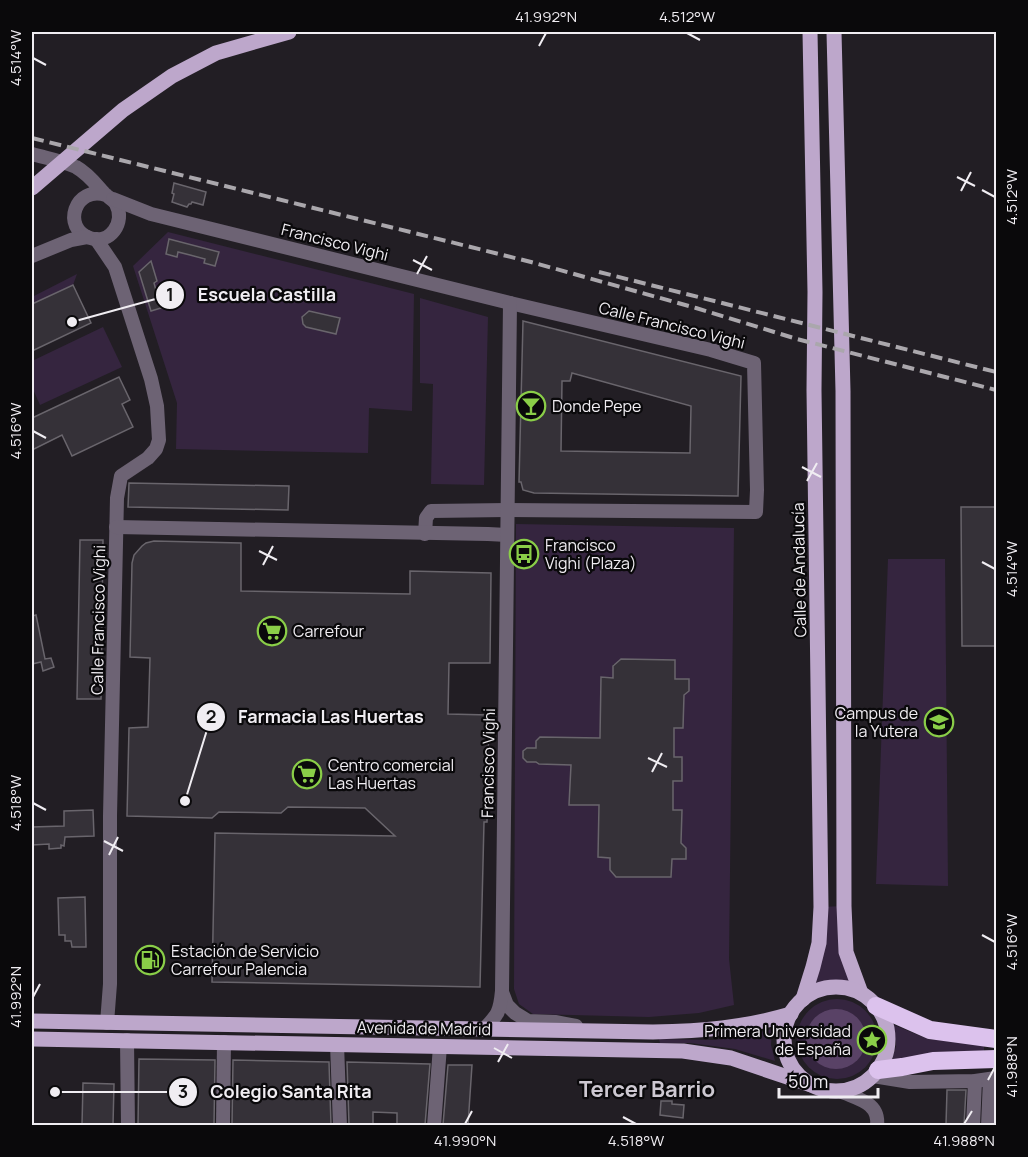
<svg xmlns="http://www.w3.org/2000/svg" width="1028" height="1157" viewBox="0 0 1028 1157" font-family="Manrope,sans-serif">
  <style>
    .green { fill: #35253f; fill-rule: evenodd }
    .water { fill: #594266 }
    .building { fill: #353138; stroke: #69656c; stroke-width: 1.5; fill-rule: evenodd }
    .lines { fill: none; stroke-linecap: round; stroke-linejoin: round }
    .minor { stroke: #6d6374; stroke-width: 14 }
    .major { stroke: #bda7cb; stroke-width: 15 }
    .highway { stroke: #dcc2ed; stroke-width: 18 }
    .rail { stroke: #aaa7ac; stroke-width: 4; stroke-dasharray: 12 6; stroke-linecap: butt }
    .ticks { fill: none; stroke: #f0edf2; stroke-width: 2 }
    .labels { text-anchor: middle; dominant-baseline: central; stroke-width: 4.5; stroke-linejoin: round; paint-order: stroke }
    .street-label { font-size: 16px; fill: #f0edf2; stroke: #0a090b }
    .poi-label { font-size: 16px; fill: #f0edf2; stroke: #0a090b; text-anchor: start }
    .district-label { font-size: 22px; font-weight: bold; fill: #cdc8d1; stroke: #0a090b }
    .leader { fill: none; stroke: #f0edf2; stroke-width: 2 }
    .callout-dot { fill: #f0edf2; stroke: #0a090b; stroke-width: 2 }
    .mark-label { font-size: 18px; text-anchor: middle; font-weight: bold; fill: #111 }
    .callout-label { font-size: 18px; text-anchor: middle; font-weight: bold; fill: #f0edf2; stroke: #0a090b; stroke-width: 4.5; stroke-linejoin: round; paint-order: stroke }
    .neatline { fill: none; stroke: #f0edf2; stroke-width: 2 }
    .ticks-label { font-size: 15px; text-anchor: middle; fill: #f0edf2 }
  </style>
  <rect width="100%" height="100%" fill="#221e24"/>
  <!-- green -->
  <g class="green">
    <path d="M168,232L414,294L412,411L369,408L368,453L176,449L177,403L133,266Z"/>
    <path d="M77,274L73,285L32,304V297Z"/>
    <path d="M420,298L488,317L484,485L431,484L433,384L420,383Z"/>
    <path d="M103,327L122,367L40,405L32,387V361Z"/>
    <path d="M516,524L734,528L729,959L734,1005L699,1013L649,1017L533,1014L519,1004L514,989ZM621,659L673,660L675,663V679H686L675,707H684L683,728H674V757H682V781H673V810H682L681,831L672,845H683L686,848V857L683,859H672V875L669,877L616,876L614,871H610V858H601L598,855L599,789L594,788V805H570L587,765L539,764L536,762L527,761L523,757V751L527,748H536L600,738L601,680L604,677L613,678V664H618V662Z"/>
    <path d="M888,559H945L948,886L876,884Z"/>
    <path d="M844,906L861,993C837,985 825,986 803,999L821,907Z"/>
    <circle cx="837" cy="1039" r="40"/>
    <path d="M894,1025L928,1039L984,1045V1052L892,1060L896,1046Z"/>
    <path d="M772,1029L771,1045L775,1061L735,1049L690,1043H660L659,1039L713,1040L739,1037Z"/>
  </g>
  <!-- water -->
  <circle class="water" cx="836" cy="1039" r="30"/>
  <!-- building -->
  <g class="building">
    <path d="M174,183L206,192L203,205L192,202L191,204H189L187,207L172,202L174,194L172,193Z"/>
    <path d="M169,239L219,252L215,266L204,263L205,259L190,255L178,252L177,257L166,254Z"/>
    <path d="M151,261L157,281L154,283L161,308L151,311L139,272Z"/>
    <path d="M73,285L91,323L32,351V304Z"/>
    <path d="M309,311L340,318L336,334L306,327L303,324L302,317Z"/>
    <path d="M523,321L741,376L738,496L534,493L523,490L521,482H519ZM572,373L691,406L690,453L561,451L562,381H570Z"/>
    <path d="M119,377L130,400L122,404L133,427L72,456L62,435L32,450V418Z"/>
    <path d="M129,483L289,486L288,510L128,507Z"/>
    <path d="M961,507H996V646H962Z"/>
    <path d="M80,540H103L101,699H77Z"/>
    <path d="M154,541L241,543V591L410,594V571L491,573L490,663H449L448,714L489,715L487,822H484L480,987L212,982L215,833L395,836L365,808L288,807L281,813L219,812L212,818L127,816L129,728L148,727L150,658L130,657L132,563L134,555L142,546L146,543Z"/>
    <path d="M36,615L45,659L51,658L54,667L43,671L41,662L32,664V616Z"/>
    <path d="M621,659L675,660V679H689V691L684,695L683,728H674V757H682V781H673V810H682L681,843L686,848V859H672L671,877H616L610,870V858L598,857L599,805H569L571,765L539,764L536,762H527L523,758V751L527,748H536V741L540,737L600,738L601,677L613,678V666Z"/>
    <path d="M93,810L94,836L65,837L64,846L61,845V848L49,849V844L32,845V827L64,826V811Z"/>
    <path d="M85,897L86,947H72L71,941H65V935H59L58,898Z"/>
    <path d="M139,1059L215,1060L214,1125H138Z"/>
    <path d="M233,1060L329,1062L331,1125H232Z"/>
    <path d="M347,1062L430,1064L425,1125H397V1113L373,1112V1125H349Z"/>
    <path d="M448,1065H472L468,1125H443Z"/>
    <path d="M83,1083L114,1084L113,1125H82Z"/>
    <path d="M947,1090H966L964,1125H946Z"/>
    <path d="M661,1101H672V1104L684,1105L683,1118L660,1115Z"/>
  </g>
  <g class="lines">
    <!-- minor -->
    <g class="minor">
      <path d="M32,154C46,158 63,161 76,167C87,173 95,183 103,192C107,197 113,199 116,204C126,222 110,245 90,238C61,228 75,185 106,195"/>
      <path d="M113,199L151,214L510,303L711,350L754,363L757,490L756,512L507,510L431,511L426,518L425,534"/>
      <path d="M96,239L115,267L151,379L157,406L159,440L156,449L148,458L121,476L117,498L110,816V984L107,1023"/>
      <path d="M32,256L71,240L87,237"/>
      <path d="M116,527L488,534L507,535"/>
      <path d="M502,992L507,1005L515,1013L528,1021L555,1022L576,1026"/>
      <path d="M483,1030C498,1015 500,1012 502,991L510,303"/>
      <path d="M127,1040L128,1126"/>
      <path d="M337,1044L340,1126"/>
      <path d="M873,1076L910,1082L975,1081L996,1078"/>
      <path d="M840,1091C857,1099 880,1102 877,1126"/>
      <path d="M223,1126L224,1042"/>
      <path d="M434,1126L440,1046"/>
      <path d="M973,1126L975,1081"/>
      <path d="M988,1126L990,1079"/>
    </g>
    <!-- major -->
    <g class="major">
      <path d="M834,32L843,391L844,906L846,952L861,993"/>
      <path d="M32,188L123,110L172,76L216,53L289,32"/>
      <circle cx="836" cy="1039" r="52"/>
      <path d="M803,999L813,967L819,943L821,907L814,390L815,292L810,32"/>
      <path d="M32,1021L653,1032C702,1031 743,1028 791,1014"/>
      <path d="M32,1039L683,1051L731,1058L811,1085"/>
    </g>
    <!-- highway -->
    <g class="highway">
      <path d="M876,1006L930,1030L996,1039"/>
      <path d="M878,1070L902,1067L933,1061L996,1059"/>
    </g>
    <!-- rail -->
    <g class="rail">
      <path d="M32,138L531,262L696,308L797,339L996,390"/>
      <path d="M599,272L996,372"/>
    </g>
  </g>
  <!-- ticks -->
  <path class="ticks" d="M687,33L700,40M539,46L546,33M33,58L46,65M957,177L975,186M982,190L995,197M961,191L971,172M413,260L432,270M417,274L427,256M33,431L46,438M802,467L821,477M807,481L817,463M259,551L277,560M982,562L995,569M263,565L273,546M648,758L667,767M652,772L662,753M33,803L46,810M104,841L123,851M109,855L118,837M982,935L995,942M33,997L40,984M494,1048L512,1058M498,1062L508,1044M988,1080L995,1067M623,1117L636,1124M465,1124L472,1111M964,1124L972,1111"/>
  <!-- icons -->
  <defs>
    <g id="bar-ring" transform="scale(1.5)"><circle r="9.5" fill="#0a090b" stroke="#8ace48" stroke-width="1.5"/><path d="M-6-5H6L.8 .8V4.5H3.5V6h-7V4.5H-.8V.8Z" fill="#8ace48"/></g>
    <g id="bus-ring" transform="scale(1.5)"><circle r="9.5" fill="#0a090b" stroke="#8ace48" stroke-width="1.5"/><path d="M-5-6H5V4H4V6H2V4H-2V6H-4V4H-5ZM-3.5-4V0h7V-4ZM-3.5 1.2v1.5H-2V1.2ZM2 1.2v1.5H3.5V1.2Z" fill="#8ace48"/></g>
    <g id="supermarket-ring" transform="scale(1.5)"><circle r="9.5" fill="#0a090b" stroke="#8ace48" stroke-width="1.5"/><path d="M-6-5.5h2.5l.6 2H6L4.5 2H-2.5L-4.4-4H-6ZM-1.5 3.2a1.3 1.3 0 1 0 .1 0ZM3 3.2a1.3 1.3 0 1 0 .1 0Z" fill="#8ace48"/></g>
    <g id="university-ring" transform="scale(1.5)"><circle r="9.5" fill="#0a090b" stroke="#8ace48" stroke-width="1.5"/><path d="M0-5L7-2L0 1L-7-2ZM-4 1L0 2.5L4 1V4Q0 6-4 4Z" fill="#8ace48"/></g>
    <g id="fuel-ring" transform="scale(1.5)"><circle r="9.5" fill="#0a090b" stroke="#8ace48" stroke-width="1.5"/><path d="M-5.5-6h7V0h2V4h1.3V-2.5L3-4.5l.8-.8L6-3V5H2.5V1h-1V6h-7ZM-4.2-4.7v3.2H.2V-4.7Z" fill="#8ace48"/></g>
    <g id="sight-ring" transform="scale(1.5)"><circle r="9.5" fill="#0a090b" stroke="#8ace48" stroke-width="1.5"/><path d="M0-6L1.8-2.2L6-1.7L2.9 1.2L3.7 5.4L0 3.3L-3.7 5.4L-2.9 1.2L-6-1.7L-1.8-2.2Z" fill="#8ace48"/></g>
  </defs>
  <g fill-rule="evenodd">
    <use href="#bar-ring" x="531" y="406"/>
    <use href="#bus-ring" x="524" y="554"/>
    <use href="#supermarket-ring" x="272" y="631"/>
    <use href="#university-ring" x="939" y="722"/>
    <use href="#supermarket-ring" x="307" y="774"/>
    <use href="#fuel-ring" x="150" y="960"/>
    <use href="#sight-ring" x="872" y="1040"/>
  </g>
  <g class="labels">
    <!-- street labels -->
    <g class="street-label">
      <text transform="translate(335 242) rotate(14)">Francisco Vighi</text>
      <text transform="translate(672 325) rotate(14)">Calle Francisco Vighi</text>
      <text transform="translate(799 570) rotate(-91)">Calle de Andalucía</text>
      <text transform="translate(98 620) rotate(-89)">Calle Francisco Vighi</text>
      <text transform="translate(488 763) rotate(-89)">Francisco Vighi</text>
      <text transform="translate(424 1028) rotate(1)">Avenida de Madrid</text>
    </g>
    <!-- poi labels -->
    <g class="poi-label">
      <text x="552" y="406">Donde Pepe</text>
      <text x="545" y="545">Francisco<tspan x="545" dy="18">Vighi (Plaza)</tspan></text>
      <text x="293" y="631">Carrefour</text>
      <text x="918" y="713" text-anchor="end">Campus de<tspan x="918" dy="18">la Yutera</tspan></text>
      <text x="328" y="765">Centro comercial<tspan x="328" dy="18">Las Huertas</tspan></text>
      <text x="171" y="951">Estación de Servicio<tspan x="171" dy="18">Carrefour Palencia</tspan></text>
      <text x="851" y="1031" text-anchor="end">Primera Universidad<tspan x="851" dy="18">de España</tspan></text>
    </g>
    <!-- district labels -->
    <g class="district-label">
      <text x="647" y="1089">Tercer Barrio</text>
    </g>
  </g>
  <!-- callouts -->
  <path class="leader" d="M72 322L170 295M185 801L211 717M55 1092L183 1092"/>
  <g class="callout-dot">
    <circle cx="72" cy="322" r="6"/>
    <circle cx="185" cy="801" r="6"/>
    <circle cx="55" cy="1092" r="6"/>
    <circle cx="170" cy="295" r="15"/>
    <circle cx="211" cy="717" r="15"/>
    <circle cx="183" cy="1092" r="15"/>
  </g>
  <g class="mark-label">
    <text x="170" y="301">1</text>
    <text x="211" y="723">2</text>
    <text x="183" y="1098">3</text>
  </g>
  <g class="callout-label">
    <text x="267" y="301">Escuela Castilla</text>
    <text x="331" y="723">Farmacia Las Huertas</text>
    <text x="291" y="1098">Colegio Santa Rita</text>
  </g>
  <!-- border -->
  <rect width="1028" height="1157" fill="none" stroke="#0a090b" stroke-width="66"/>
  <!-- scale -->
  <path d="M779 1088v9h99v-9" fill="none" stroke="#f0edf2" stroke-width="3"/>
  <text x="788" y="1088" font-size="18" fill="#f0edf2" stroke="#0a090b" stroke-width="4.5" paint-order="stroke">50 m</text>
  <rect x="33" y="33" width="962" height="1091" class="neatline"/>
  <g class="ticks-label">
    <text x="546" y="22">41.992°N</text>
    <text x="687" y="22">4.512°W</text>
    <text transform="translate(16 58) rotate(-90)" y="5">4.514°W</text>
    <text transform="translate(1012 197) rotate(-90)" y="5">4.512°W</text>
    <text transform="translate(16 431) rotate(-90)" y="5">4.516°W</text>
    <text transform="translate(1012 569) rotate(-90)" y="5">4.514°W</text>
    <text transform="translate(16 803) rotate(-90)" y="5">4.518°W</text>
    <text transform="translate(1012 942) rotate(-90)" y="5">4.516°W</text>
    <text transform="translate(16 997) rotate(-90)" y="5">41.992°N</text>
    <text transform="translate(1012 1067) rotate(-90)" y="5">41.988°N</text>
    <text x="465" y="1146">41.990°N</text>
    <text x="636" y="1146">4.518°W</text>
    <text x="964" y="1146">41.988°N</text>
  </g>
</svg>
